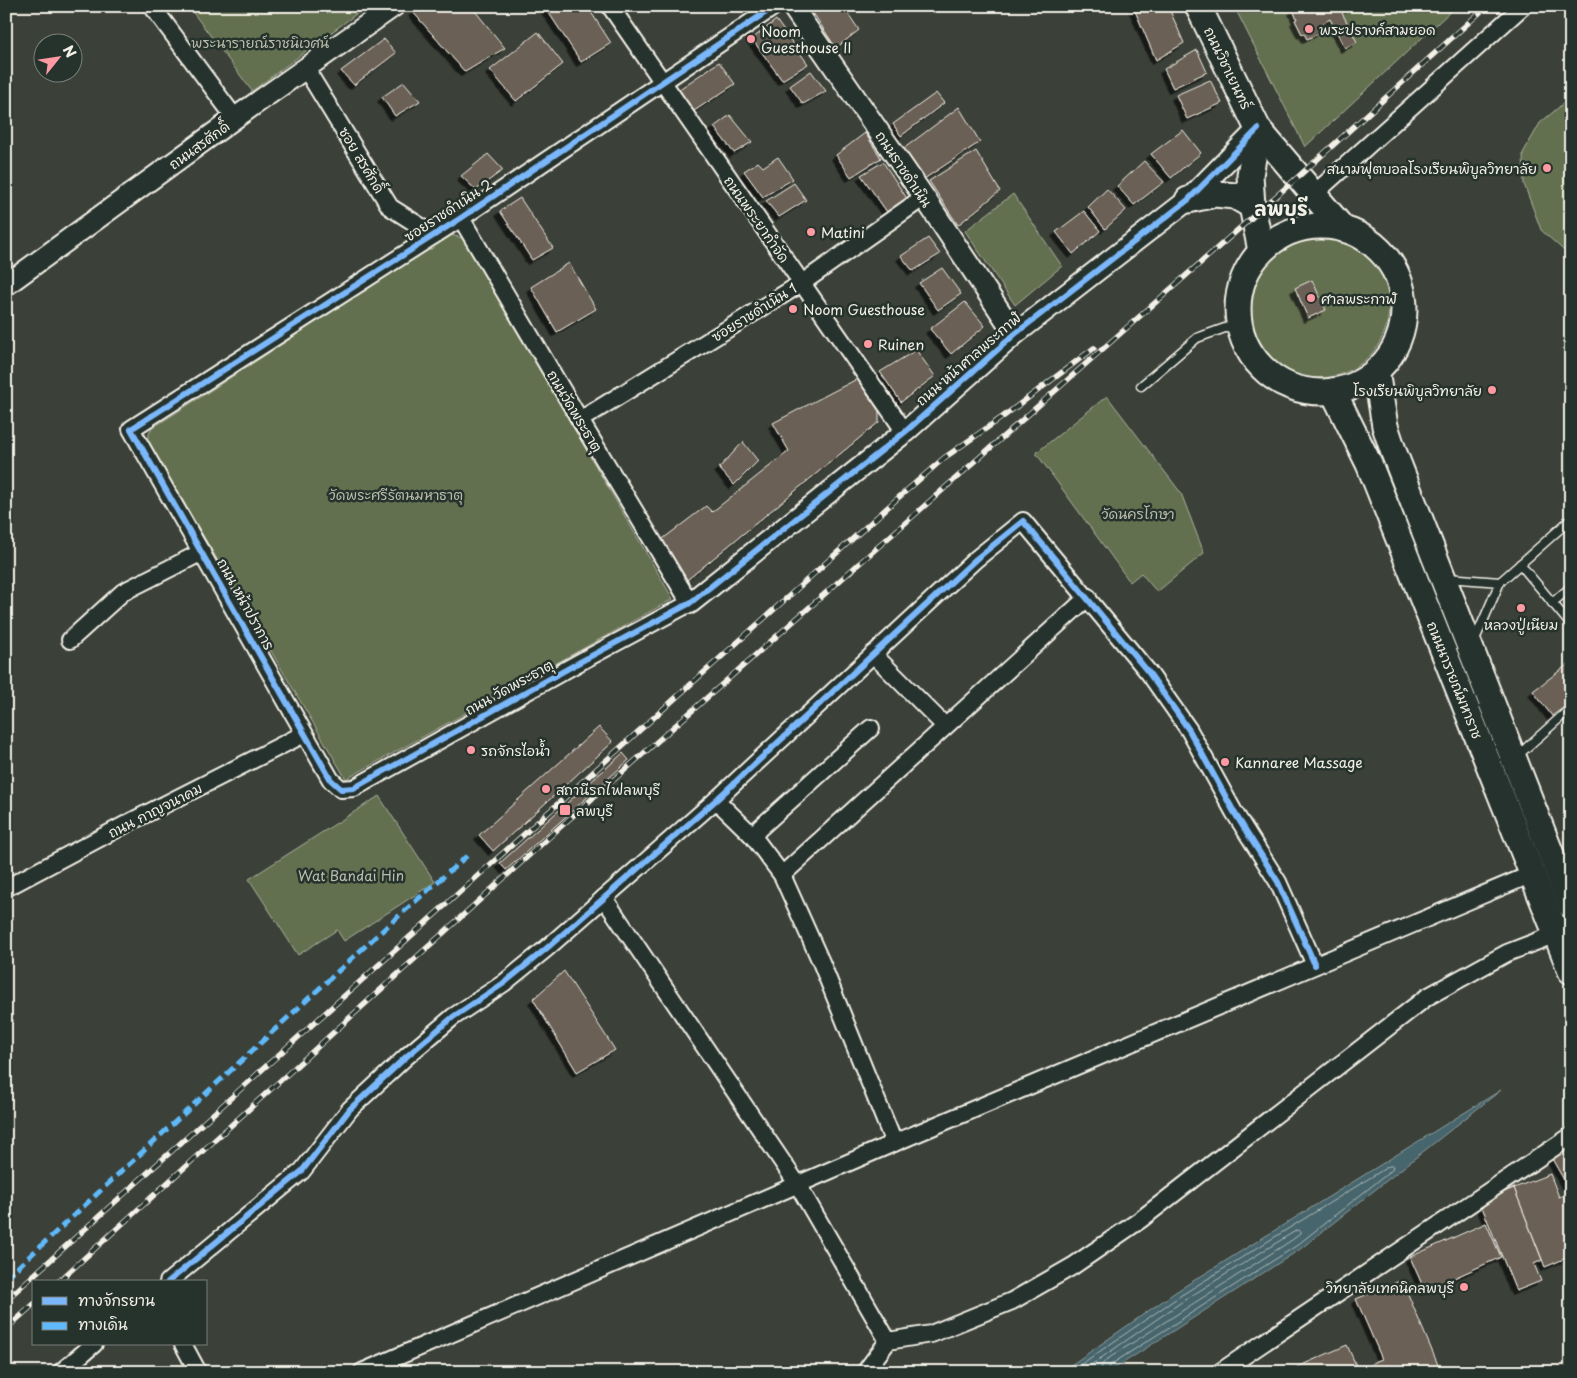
<svg xmlns="http://www.w3.org/2000/svg" width="1577" height="1378" viewBox="0 0 1577 1378" font-family="'Playpen Sans','Playpen Sans Thai',sans-serif">
  <style>
    .green { fill: #636f50; stroke: #acb09c }
    .water { fill: #46656c; stroke: #8c9d9e }
    .lines { fill: none; stroke-linecap: round; stroke-linejoin: round }
    .shore { stroke: #aeb9b6; stroke-width: 1 }
    .building { fill: #6b6055; stroke: #f4f1e8; filter: url(#shadow) }
    .service-casing { stroke: #f4f1e8; stroke-width: 11 }
    .minor-casing { stroke: #f4f1e8; stroke-width: 20 }
    .tertiary-casing { stroke: #f4f1e8; stroke-width: 24 }
    .primary-casing { stroke: #f4f1e8; stroke-width: 29 }
    .service { stroke: #26332d; stroke-width: 8 }
    .minor { stroke: #26332d; stroke-width: 16 }
    .tertiary { stroke: #26332d; stroke-width: 20 }
    .primary { stroke: #26332d; stroke-width: 25 }
    .rail-casing { stroke: #f4f1e8; stroke-width: 5.5 }
    .rail { stroke: #26332d; stroke-width: 4; stroke-dasharray: 11; stroke-linecap: butt }
    .quiet { stroke: #60bafa; stroke-width: 5; stroke-dasharray: 10 5; stroke-linecap: butt }
    .cycleway-casing { stroke: #26332d; stroke-width: 9 }
    .cycleway { stroke: #7ab7fb; stroke-width: 6 }
    .poi-dot { fill: #ff9aa2; stroke: #26332d; stroke-width: 2 }
    .labels { text-anchor: middle; dominant-baseline: central; stroke-width: 5; stroke-linejoin: round; paint-order: stroke }
    .poi-label { font-size: 14px; fill: #f4f1e8; stroke: #26332d; text-anchor: start }
    .park-label { font-size: 14px; fill: #babdab; stroke: #26332d }
    .street-label { font-size: 14px; fill: #f4f1e8; stroke: #26332d }
    .district-label { font-size: 19px; font-weight: bold; fill: #f4f1e8; stroke: #26332d }
  </style>
  <defs>
    <filter id="shadow"><feDropShadow dx="-4.5" dy="4.5" stdDeviation="0" flood-color="#0009"/></filter>
  </defs>
  <rect width="100%" height="100%" fill="#3b4039"/>
  <filter id="ink" filterUnits="userSpaceOnUse"><feTurbulence type="fractalNoise" baseFrequency=".02" numOctaves="2"/><feDisplacementMap in="SourceGraphic" scale="10" xChannelSelector="R" yChannelSelector="G"/><feConvolveMatrix kernelMatrix="1 2 1 2 8 2 1 2 1" color-interpolation-filters="sRGB"/></filter>
  <g filter="url(#ink)">
    <!-- green -->
    <g class="green">
      <path d="M188,6H367L252,91Z"/>
      <path d="M1234,6H1452L1453,9L1305,147Z"/>
      <path d="M1571,97V257L1541,230L1524,184L1523,153L1540,123Z"/>
      <path d="M1013,194L1062,266L1015,305L965,231Z"/>
      <path d="M451,235L463,238L673,599L346,779L147,440L151,429Z"/>
      <circle cx="1318" cy="307" r="71"/>
      <path d="M1107,396L1181,493L1204,553L1157,592L1141,573L1130,582L1036,453Z"/>
      <path d="M379,796L435,882L344,941L337,930L298,955L249,879Z"/>
    </g>
    <!-- water -->
    <path class="water" d="M1501,1090L1299,1250L1109,1372H1061L1177,1291Z"/>
    <g class="lines">
      <!-- shore -->
      <g class="shore">
        <path d="M1070,1372L1180,1296L1389,1166H1393L1392,1170L1296,1246L1110,1365L1108,1372"/>
        <path d="M1081,1372L1183,1301L1297,1230L1300,1231V1234L1292,1240L1106,1360L1102,1365L1101,1372"/>
      </g>
    </g>
    <!-- building -->
    <g class="building">
      <path d="M421,6H471L505,48L465,72L413,12Z"/>
      <path d="M546,6H587L611,43L581,62L545,7Z"/>
      <path d="M817,6H843L859,30L836,48L811,10Z"/>
      <path d="M1133,6H1168L1184,43L1156,60Z"/>
      <path d="M1301,6H1309L1311,12L1322,6H1355L1342,13L1357,42L1345,48L1330,19L1318,26L1321,32L1307,39L1304,33L1302,34L1295,20L1297,19L1293,10Z"/>
      <path d="M776,20L808,64L782,80L752,39Z"/>
      <path d="M538,32L563,64L516,101L490,70Z"/>
      <path d="M384,39L396,53L354,85L341,71Z"/>
      <path d="M1197,50L1207,72L1173,88L1164,69Z"/>
      <path d="M719,62L735,84L694,111L678,90Z"/>
      <path d="M811,71L826,91L803,104L790,86Z"/>
      <path d="M1210,80L1222,103L1187,119L1176,95Z"/>
      <path d="M404,82L420,101L395,116L382,97Z"/>
      <path d="M936,93L944,103L901,136L893,124Z"/>
      <path d="M959,107L980,142L921,181L903,149Z"/>
      <path d="M730,115L752,142L734,153L714,127Z"/>
      <path d="M1183,130L1201,153L1171,178L1151,154Z"/>
      <path d="M865,133L881,158L851,177L836,155Z"/>
      <path d="M976,151L1000,191L958,225L929,181Z"/>
      <path d="M488,154L503,170L476,190L461,176Z"/>
      <path d="M778,157L793,179L763,197L744,171L758,162L763,167Z"/>
      <path d="M1144,161L1164,182L1134,205L1117,186Z"/>
      <path d="M883,162L908,200L887,212L861,175Z"/>
      <path d="M794,183L806,200L779,217L766,201Z"/>
      <path d="M1107,189L1126,210L1105,229L1088,207Z"/>
      <path d="M520,198L553,248L532,260L500,211Z"/>
      <path d="M1084,211L1100,231L1073,254L1056,232Z"/>
      <path d="M928,238L940,254L913,271L901,256Z"/>
      <path d="M569,263L596,309L557,332L531,287Z"/>
      <path d="M942,268L961,294L938,310L919,283Z"/>
      <path d="M1312,280L1326,310L1308,318L1295,288Z"/>
      <path d="M965,302L985,326L951,354L930,329Z"/>
      <path d="M916,350L935,376L901,402L880,372Z"/>
      <path d="M857,379L879,411V422L687,580L660,541L706,506L712,512L789,451L773,423Z"/>
      <path d="M743,442L758,461L734,485L719,468Z"/>
      <path d="M1571,662V702L1552,716L1533,691Z"/>
      <path d="M599,727L613,742L493,851L479,835Z"/>
      <path d="M623,753L629,760L506,870L500,863Z"/>
      <path d="M564,971L615,1050L577,1072L533,999Z"/>
      <path d="M1571,1146V1183L1567,1185L1551,1157Z"/>
      <path d="M1550,1174L1559,1197L1567,1194L1571,1203V1256L1545,1267L1514,1188Z"/>
      <path d="M1514,1188L1542,1260L1534,1264L1541,1281L1516,1291L1480,1202Z"/>
      <path d="M1486,1223L1501,1257L1425,1291L1410,1257Z"/>
      <path d="M1402,1280L1441,1372H1376L1372,1363L1382,1359L1356,1299Z"/>
      <path d="M1347,1345L1359,1372H1286Z"/>
    </g>
    <g class="lines">
      <!-- service casing -->
      <g class="service-casing">
        <g id="service">
          <path d="M1141,386L1197,338L1239,323"/>
          <path d="M1520,564L1571,625"/>
          <path d="M1447,578L1500,582L1474,642"/>
          <path d="M1500,582L1571,519"/>
          <path d="M1552,603L1571,587"/>
          <path d="M1516,757L1571,708"/>
        </g>
      </g>
      <!-- minor casing -->
      <g class="minor-casing">
        <g id="minor">
          <path d="M152,6L235,118"/>
          <path d="M610,6L905,432"/>
          <path d="M306,69L390,207L434,235"/>
          <path d="M1314,194L1523,6"/>
          <path d="M461,218L580,420L690,603L578,663L354,788L341,789L331,780L131,429L461,218L775,6"/>
          <path d="M580,420L802,283L924,197"/>
          <path d="M70,640L123,592L202,552"/>
          <path d="M873,654L945,726"/>
          <path d="M716,800L752,835L782,875L821,962L894,1143"/>
          <path d="M752,835L871,728"/>
          <path d="M782,875L1088,597"/>
          <path d="M6,888L132,821L304,734"/>
          <path d="M604,898L798,1185L888,1341"/>
          <path d="M168,1282L302,1171L350,1109L407,1056L453,1017L504,983L547,948L716,800L976,559L1023,521L1149,673L1189,730L1234,812L1278,882L1315,965"/>
          <path d="M183,1344L198,1372"/>
          <path d="M61,1372L94,1344"/>
          <path d="M362,1372L894,1143L1532,874"/>
          <path d="M865,1372L888,1341L931,1334L1012,1301L1073,1266L1140,1220L1427,997L1507,953L1556,934"/>
          <path d="M1220,1372L1571,1136"/>
        </g>
      </g>
      <!-- tertiary casing -->
      <g class="tertiary-casing">
        <g id="tertiary">
          <path d="M792,6L924,197L1015,334"/>
          <path d="M6,285L235,118L394,6"/>
          <path d="M690,603L905,432L1015,334L1188,200L1258,129"/>
        </g>
      </g>
      <!-- primary casing -->
      <g class="primary-casing">
        <g id="primary">
          <path d="M1198,6L1258,129L1343,229"/>
          <path d="M1258,129L1250,175L1252,206L1261,251"/>
          <path d="M1188,200L1215,194L1235,196L1252,206"/>
          <circle cx="1321" cy="309" r="83"/>
          <path d="M1376,371L1385,426L1394,453L1571,905"/>
          <path d="M1333,391L1369,464L1571,971"/>
        </g>
      </g>
      <!-- service -->
      <use href="#service" class="service"/>
      <!-- minor -->
      <use href="#minor" class="minor"/>
      <!-- tertiary -->
      <use href="#tertiary" class="tertiary"/>
      <!-- primary -->
      <use href="#primary" class="primary"/>
      <!-- rail casing -->
      <g class="rail-casing">
        <g id="rail">
          <path d="M58,1282L568,820L1299,176L1487,6"/>
          <path d="M6,1300L898,498L944,458L1004,416L1094,348"/>
          <path d="M6,1329L34,1304"/>
        </g>
      </g>
      <!-- rail -->
      <use href="#rail" class="rail"/>
      <!-- quiet -->
      <path class="quiet" d="M6,1278L374,938L469,854"/>
      <!-- cycleway casing -->
      <g class="cycleway-casing">
        <g id="cycleway">
          <path d="M775,6L461,218L131,429L331,780L341,789L354,788L578,663L690,603L905,432L1015,334L1188,200L1258,129"/>
          <path d="M168,1282L302,1171L350,1109L407,1056L453,1017L504,983L547,948L716,800L976,559L1023,521L1149,673L1189,730L1234,812L1278,882L1315,965"/>
        </g>
      </g>
      <!-- cycleway -->
      <use href="#cycleway" class="cycleway"/>
    </g>
  </g>
  <!-- markers -->
  <g class="poi-dot">
    <circle cx="1309" cy="29" r="5"/>
    <circle cx="751" cy="39" r="5"/>
    <circle cx="1547" cy="168" r="5"/>
    <circle cx="811" cy="232" r="5"/>
    <circle cx="1311" cy="298" r="5"/>
    <circle cx="793" cy="309" r="5"/>
    <circle cx="868" cy="344" r="5"/>
    <circle cx="1492" cy="390" r="5"/>
    <circle cx="1521" cy="608" r="5"/>
    <circle cx="471" cy="750" r="5"/>
    <circle cx="1225" cy="762" r="5"/>
    <circle cx="546" cy="789" r="5"/>
    <rect x="559" y="804" width="12" height="12" rx="2.5"/>
    <circle cx="1464" cy="1287" r="5"/>
  </g>
  <g class="labels">
    <!-- poi labels -->
    <g class="poi-label">
      <text x="1319" y="29">พระปรางค์สามยอด</text>
      <text x="761" y="31">Noom<tspan x="761" dy="16">Guesthouse II</tspan></text>
      <text x="1537" y="168" text-anchor="end">สนามฟุตบอลโรงเรียนพิบูลวิทยาลัย</text>
      <text x="821" y="232">Matini</text>
      <text x="1321" y="298">ศาลพระกาฬ</text>
      <text x="803" y="309">Noom Guesthouse</text>
      <text x="878" y="344">Ruinen</text>
      <text x="1482" y="390" text-anchor="end">โรงเรียนพิบูลวิทยาลัย</text>
      <text x="1521" y="624" text-anchor="middle">หลวงปู่เนียม</text>
      <text x="481" y="750">รถจักรไอน้ำ</text>
      <text x="1235" y="762">Kannaree Massage</text>
      <text x="556" y="789">สถานีรถไฟลพบุรี</text>
      <text x="576" y="810">ลพบุรี</text>
      <text x="1454" y="1287" text-anchor="end">วิทยาลัยเทคนิคลพบุรี</text>
    </g>
    <!-- park labels -->
    <g class="park-label">
      <text x="260" y="42">พระนารายณ์ราชนิเวศน์</text>
      <text x="396" y="494">วัดพระศรีรัตนมหาธาตุ</text>
      <text x="1138" y="513">วัดนครโกษา</text>
      <text x="351" y="875">Wat Bandai Hin</text>
    </g>
    <!-- street labels -->
    <g class="street-label">
      <text transform="translate(1228 68) rotate(64)">ถนนวิชาเยนทร์</text>
      <text transform="translate(199 145) rotate(-36)">ถนนสรศักดิ์</text>
      <text transform="translate(362 160) rotate(59)">ซอย สรศักดิ์</text>
      <text transform="translate(904 169) rotate(56)">ถนนราชดำเนิน</text>
      <text transform="translate(448 210) rotate(-33)">ซอยราชดำเนิน 2</text>
      <text transform="translate(757 219) rotate(55)">ถนนพระยากำจัด</text>
      <text transform="translate(754 312) rotate(-32)">ซอยราชดำเนิน 1</text>
      <text transform="translate(968 359) rotate(-41)">ถนน หน้าศาลพระกาฬ</text>
      <text transform="translate(575 411) rotate(59)">ถนนวัดพระธาตุ</text>
      <text transform="translate(246 604) rotate(61)">ถนน หน้าปราการ</text>
      <text transform="translate(1455 680) rotate(68)">ถนนนารายณ์มหาราช</text>
      <text transform="translate(509 687) rotate(-29)">ถนน วัดพระธาตุ</text>
      <text transform="translate(155 810) rotate(-27)">ถนน กาญจนาคม</text>
    </g>
    <!-- district labels -->
    <g class="district-label">
      <text x="1281" y="208">ลพบุรี</text>
    </g>
  </g>
  <!-- margin -->
  <rect width="1577" height="1378" fill="none" stroke="#26332d" stroke-width="25"/>
  <rect x="12" y="12" width="1552" height="1353" fill="none" stroke="#f4f1e8" stroke-width="2" filter="url(#ink)"/>
  <!-- legend -->
  <rect x="32" y="1280" width="175" height="65" fill="#26332d" stroke="#787f78"/>
  <rect x="42" y="1297" width="25" height="8" fill="#7ab7fb" stroke="#787f78"/>
  <text x="78" y="1306" font-size="15" fill="#f4f1e8">ทางจักรยาน</text>
  <rect x="42" y="1322" width="25" height="8" fill="#60bafa" stroke="#787f78"/>
  <text x="78" y="1330" font-size="15" fill="#f4f1e8">ทางเดิน</text>
  <!-- north arrow -->
  <g transform="translate(58 58) rotate(60)"><circle r="24" fill="#26332d" stroke="#787f78"/>
  <path d="M0-4L9 19L0 12L-9 19Z" fill="#ff9aa2"/>
  <text y="-8" font-size="14" font-weight="bold" text-anchor="middle" fill="#f4f1e8">N</text>
  </g>
</svg>
